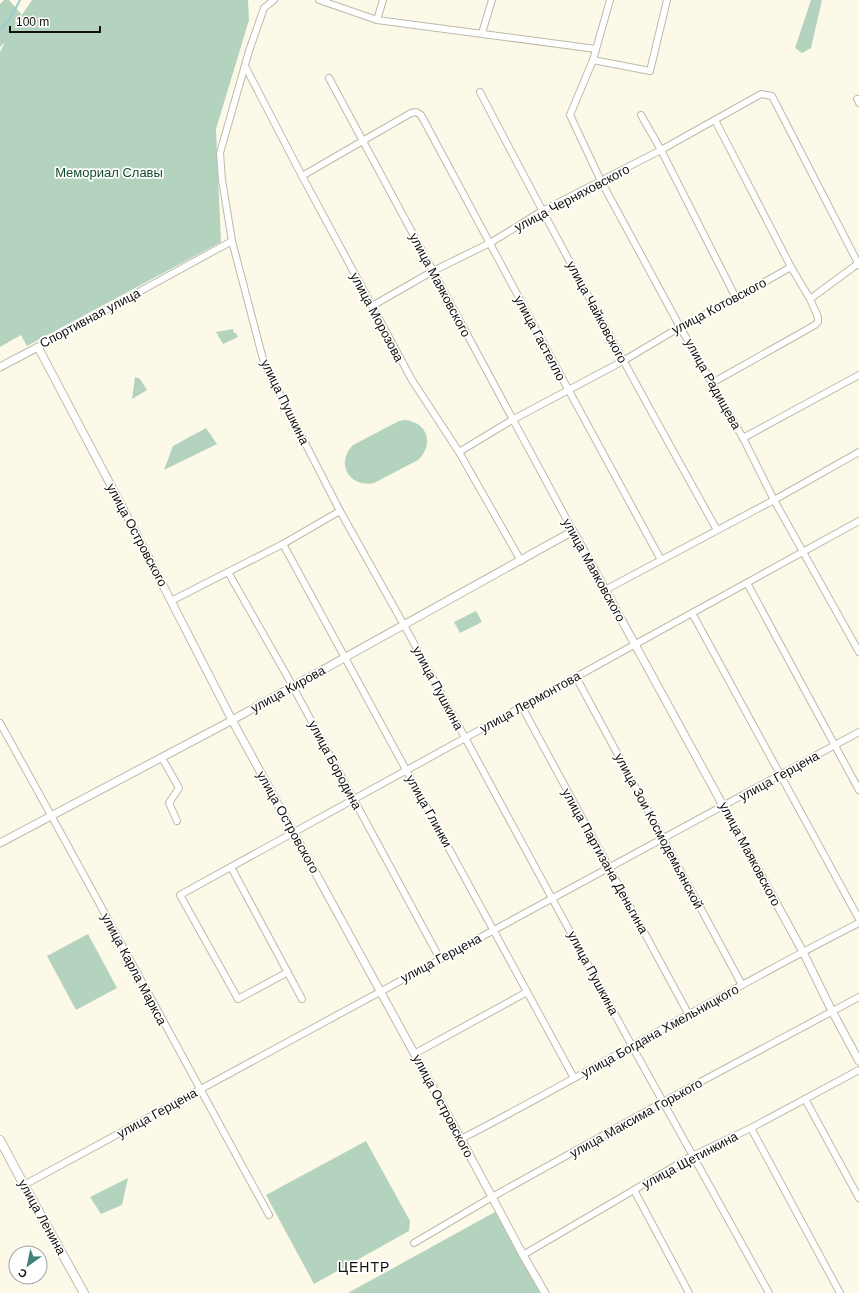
<svg xmlns="http://www.w3.org/2000/svg" width="859" height="1293" viewBox="0 0 859 1293" font-family="Arial,sans-serif">
  <style>
    .green { fill: #b4d3be }
    .lines { fill: none; stroke-linecap: round; stroke-linejoin: round }
    .stream { stroke: #9bcacf; stroke-width: 2 }
    .minor-casing { stroke: #bdbaaa; stroke-width: 8 }
    .tertiary-casing { stroke: #bdbaaa; stroke-width: 9 }
    .secondary-casing { stroke: #bdbaaa; stroke-width: 10 }
    .minor { stroke: #fff; stroke-width: 6 }
    .tertiary { stroke: #fff; stroke-width: 7 }
    .secondary { stroke: #fff; stroke-width: 8 }
    .labels { text-anchor: middle; dominant-baseline: central; stroke-width: 3.5; stroke-linejoin: round; paint-order: stroke }
    .park-label { font-size: 13px; fill: #124c2d; stroke: #fff }
    .street-label { font-size: 13px; fill: #11100a; stroke: #fff }
    .neighbourhood-label { font-size: 14px; letter-spacing: 1px; fill: #11100a; stroke: #fff }
  </style>
  <rect width="100%" height="100%" fill="#fcf9e8"/>
  <!-- green -->
  <g class="green">
    <path d="M4,0H9L22,15L32,0H248L249,20L216,129L221,242L27,346L21,335L0,347V52L5,42L0,47V4Z"/>
    <path d="M811,0H822L811,48L802,53L795,48Z"/>
    <path d="M233,329L234,333H236L238,337L223,344L216,332Z"/>
    <path d="M135,377L140,379L147,390L132,399Z"/>
    <path d="M405,420C427,422 435,444 418,460L374,483C349,488 335,463 353,445L399,421Z"/>
    <path d="M206,428L217,444L164,470L173,446Z"/>
    <path d="M476,611L482,622L460,633L454,622Z"/>
    <path d="M88,934L117,988L76,1010L47,956Z"/>
    <path d="M366,1141L410,1221L409,1231L314,1284L266,1195Z"/>
    <path d="M128,1178L122,1205L101,1214L90,1197Z"/>
    <path d="M495,1212L540,1293H348Z"/>
  </g>
  <g class="lines">
    <!-- stream -->
    <path class="stream" d="M0,30L11,17L20,0"/>
    <!-- minor casing -->
    <g class="minor-casing">
      <g id="minor">
        <path d="M274,0L264,8L249,51L220,153L222,180L232,241L264,363L340,511L404,625L632,1046L769,1293"/>
        <path d="M319,0L377,20L596,49"/>
        <path d="M610,0L593,60L570,115L601,181L680,327L743,438L774,500L859,652"/>
        <path d="M377,20L383,0"/>
        <path d="M482,33L492,0"/>
        <path d="M593,60L650,71L667,0"/>
        <path d="M245,66L302,176L412,380L459,452L521,561"/>
        <path d="M329,78L573,531"/>
        <path d="M480,92C557,240 636,385 717,530"/>
        <path d="M857,99L859,103"/>
        <path d="M641,115L661,150L736,298"/>
        <path d="M302,176L411,113L416,112L421,115L568,389L661,560"/>
        <path d="M810,299L859,263"/>
        <path d="M372,306L433,271L490,243L542,211L661,150L761,94L772,96L859,265"/>
        <path d="M38,347L232,241"/>
        <path d="M712,383L815,325L818,322V317L810,299L791,267L715,120"/>
        <path d="M743,438L859,375"/>
        <path d="M459,452L512,420L623,361L680,327L736,298L791,267"/>
        <path d="M283,544L574,1078"/>
        <path d="M228,572L286,674L440,959"/>
        <path d="M747,583L859,790"/>
        <path d="M605,590L774,500L859,452"/>
        <path d="M171,601L283,544L340,511"/>
        <path d="M692,613L859,919"/>
        <path d="M576,677L742,985"/>
        <path d="M522,707L689,1015"/>
        <path d="M0,723C91,886 179,1051 269,1215"/>
        <path d="M162,758L179,788L169,803L177,821"/>
        <path d="M231,867L302,999"/>
        <path d="M288,972L238,999L180,895L859,521"/>
        <path d="M414,1054L527,992"/>
        <path d="M805,1099L859,1198"/>
        <path d="M751,1128L840,1293"/>
        <path d="M461,1139C595,1070 724,991 859,923"/>
        <path d="M24,1185L859,732"/>
        <path d="M634,1190L689,1293"/>
        <path d="M414,1243L492,1197L663,1102L859,997"/>
        <path d="M523,1255L692,1156L751,1128L859,1070"/>
      </g>
    </g>
    <!-- tertiary casing -->
    <g class="tertiary-casing">
      <g id="tertiary">
        <path d="M0,367L38,347L148,556L232,720L461,1139L523,1255L545,1293"/>
        <path d="M0,843L225,724L573,531L803,952L832,1011L859,1061"/>
      </g>
    </g>
    <!-- secondary casing -->
    <g class="secondary-casing">
      <path id="secondary" d="M0,1140L24,1185L84,1293"/>
    </g>
    <!-- minor -->
    <use href="#minor" class="minor"/>
    <!-- tertiary -->
    <use href="#tertiary" class="tertiary"/>
    <!-- secondary -->
    <use href="#secondary" class="secondary"/>
  </g>
  <g class="labels">
    <!-- park labels -->
    <g class="park-label">
      <text x="109" y="172">Мемориал Славы</text>
    </g>
    <!-- street labels -->
    <g class="street-label">
      <text transform="translate(572 198) rotate(-28)">улица Черняховского</text>
      <text transform="translate(440 285) rotate(62)">улица Маяковского</text>
      <text transform="translate(719 306) rotate(-28)">улица Котовского</text>
      <text transform="translate(597 312) rotate(62)">улица Чайковского</text>
      <text transform="translate(377 317) rotate(62)">улица Морозова</text>
      <text transform="translate(90 318) rotate(-28)">Спортивная улица</text>
      <text transform="translate(540 338) rotate(62)">улица Гастелло</text>
      <text transform="translate(713 384) rotate(61)">улица Радищева</text>
      <text transform="translate(285 402) rotate(64)">улица Пушкина</text>
      <text transform="translate(137 535) rotate(62)">улица Островского</text>
      <text transform="translate(594 570) rotate(61)">улица Маяковского</text>
      <text transform="translate(438 688) rotate(62)">улица Пушкина</text>
      <text transform="translate(288 689) rotate(-29)">улица Кирова</text>
      <text transform="translate(530 702) rotate(-29)">улица Лермонтова</text>
      <text transform="translate(335 765) rotate(62)">улица Бородина</text>
      <text transform="translate(779 776) rotate(-29)">улица Герцена</text>
      <text transform="translate(429 811) rotate(61)">улица Глинки</text>
      <text transform="translate(288 822) rotate(61)">улица Островского</text>
      <text transform="translate(659 831) rotate(62)">улица Зои Космодемьянской</text>
      <text transform="translate(750 854) rotate(62)">улица Маяковского</text>
      <text transform="translate(605 861) rotate(61)">улица Партизана Деньгина</text>
      <text transform="translate(441 958) rotate(-28)">улица Герцена</text>
      <text transform="translate(134 969) rotate(62)">улица Карла Маркса</text>
      <text transform="translate(593 973) rotate(62)">улица Пушкина</text>
      <text transform="translate(660 1031) rotate(-29)">улица Богдана Хмельницкого</text>
      <text transform="translate(443 1106) rotate(62)">улица Островского</text>
      <text transform="translate(157 1113) rotate(-29)">улица Герцена</text>
      <text transform="translate(636 1118) rotate(-29)">улица Максима Горького</text>
      <text transform="translate(690 1160) rotate(-28)">улица Щетинкина</text>
      <text transform="translate(42 1217) rotate(61)">улица Ленина</text>
    </g>
    <!-- neighbourhood labels -->
    <g class="neighbourhood-label">
      <text x="364" y="1267">ЦЕНТР</text>
    </g>
  </g>
  <!-- north arrow -->
  <g transform="translate(28 1265) rotate(213)"><circle r="19" fill="#ffffff" stroke="#a09f9d"/>
  <path d="M0-3L7 15L0 10L-7 15Z" fill="#3d8379"/>
  <text y="-6" font-size="11" font-weight="bold" text-anchor="middle" fill="#11100a">С</text>
  </g>
  <!-- scale -->
  <path d="M10 26v6h90v-6" fill="none" stroke="#11100a" stroke-width="2"/>
  <text x="16" y="26" font-size="12" fill="#11100a" stroke="#ffffff" stroke-width="3" paint-order="stroke">100 m</text>
</svg>
